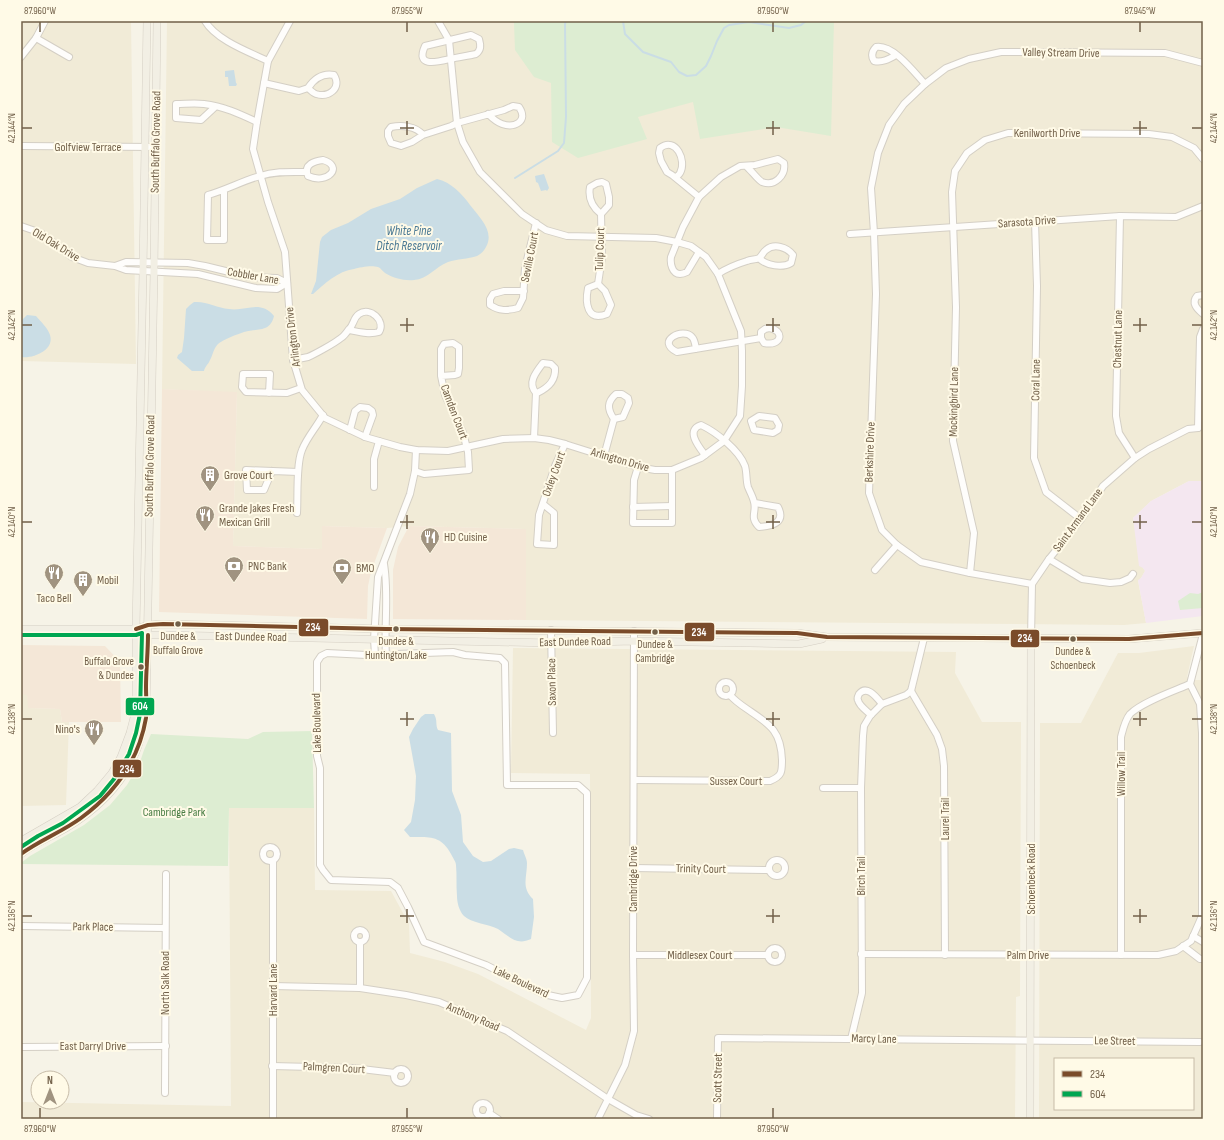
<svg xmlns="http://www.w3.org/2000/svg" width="1224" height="1140" viewBox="0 0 1224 1140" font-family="'Sofia Sans Condensed',sans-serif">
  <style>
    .residential { fill: #f1ebd7; fill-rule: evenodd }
    .commercial { fill: #f4e7d7 }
    .education { fill: #f4e7f0 }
    .green { fill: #ddedd2 }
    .water { fill: #cadde5 }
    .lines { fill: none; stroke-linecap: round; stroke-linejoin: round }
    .stream { stroke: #cadde5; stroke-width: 2 }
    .minor-casing { stroke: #d4cfc5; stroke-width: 8 }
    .major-casing { stroke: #d5cfc4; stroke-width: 8 }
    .minor { stroke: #fefdfb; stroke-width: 6 }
    .major { stroke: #f2efe4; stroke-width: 7 }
    .bus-1-casing { stroke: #fffae7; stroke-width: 7 }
    .bus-2-casing { stroke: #fffae7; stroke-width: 7 }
    .bus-1 { stroke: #7a4b2a; stroke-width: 4 }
    .bus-2 { stroke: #00a651; stroke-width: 4 }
    .ticks { fill: none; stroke: #726049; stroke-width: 1.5 }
    .bus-dot { fill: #726049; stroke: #fffae7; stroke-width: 1.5 }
    .labels { text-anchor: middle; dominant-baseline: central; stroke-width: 4; stroke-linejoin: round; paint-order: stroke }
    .bus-label { font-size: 11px; fill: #726049; stroke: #fffae7 }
    .street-label { font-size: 12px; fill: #726049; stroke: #fffae7 }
    .poi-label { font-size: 12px; fill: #726049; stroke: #fffae7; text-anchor: start }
    .park-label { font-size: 12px; fill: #497d44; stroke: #fffae7 }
    .water-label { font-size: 13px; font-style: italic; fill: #497893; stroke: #fffae7 }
    .line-badge { stroke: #fffae7; stroke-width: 1.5 }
    .badge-label { font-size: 11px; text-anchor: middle; font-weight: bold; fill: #fff }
    .neatline { fill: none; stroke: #726049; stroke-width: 1.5 }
    .ticks-label { font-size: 10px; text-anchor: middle; fill: #726049 }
  </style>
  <rect width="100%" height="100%" fill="#f6f3e7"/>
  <!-- residential -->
  <g class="residential">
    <path d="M21,21H131L136,364L21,361Z"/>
    <path d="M167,21H1203V481H1189L1151,501L1133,518L1143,568L1145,571L1141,578L1138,581L1146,623L1124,625L526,620L525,529L409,526L387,528L322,526V549L233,546L237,393L162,389Z"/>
    <path d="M1194,646L1187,677L1194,680H1203V1119H1039L1040,723H1081L1118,653H1139ZM1055,1059H1193V1109H1055Z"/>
    <path d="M513,648L956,652L955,673L982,722H1021L1020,996L1016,997L1015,1119H21V1102L231,1106L229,808H314L315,890L391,891L409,924L410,953L445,962L478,974L586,1030L591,1018L590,774L511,773Z"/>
    <path d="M21,694H27L29,708L60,709L62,722H69L66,805L21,806Z"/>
  </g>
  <!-- commercial -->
  <g class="commercial">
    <path d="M162,389L237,392L233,546L322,549V526L387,528L371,572L368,586L367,619L159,612Z"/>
    <path d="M409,526L526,529V620L393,619V570L398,547Z"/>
    <path d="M21,645L105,646L120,662L121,722H62L60,709L28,708L27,695L21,694Z"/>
  </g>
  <!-- education -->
  <path class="education" d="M1189,481H1203V616L1146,623L1138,580L1141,578L1145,571L1143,568L1139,566L1133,518L1151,501Z"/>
  <!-- green -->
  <g class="green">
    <path d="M513,21H834L831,136L776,127L700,139L693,102L638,117L647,139L578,158L552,142L551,83L534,77L515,50L514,23Z"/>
    <path d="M1203,592V608L1180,610L1178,601L1190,593L1198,594Z"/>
    <path d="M312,731L314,808H229L228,866L21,864V863L30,856L84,825L110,805L127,785L139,765L144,750L151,734L248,739L263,732Z"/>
  </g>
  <!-- water -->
  <g class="water">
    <path d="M234,70L236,83L237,84L236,86H229L228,77H225V71Z"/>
    <path d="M544,174L549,188L547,191L546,190L541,191L538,183L536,182L535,176Z"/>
    <path d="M437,179C451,182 462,194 470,205C479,217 495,231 486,247C484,251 481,254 477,256C468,259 457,259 448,262C435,267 428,279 414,280C404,281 393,278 385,273C382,271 381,268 378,267C372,265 360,267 354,269C338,271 324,284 313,294H311L316,281L320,242L322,237L331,230L348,223L371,209L400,199L417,188Z"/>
    <path d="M194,302C207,301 217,308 229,309C245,312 260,299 274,316C270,333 257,328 244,332C238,334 222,340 218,344C213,349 213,355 210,360C208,365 205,366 204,371H192L177,358L178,355L182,352L184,338L186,309L190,305Z"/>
    <path d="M27,315L36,316C41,322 48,328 50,335C55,350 33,359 21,357V321Z"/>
    <path d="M425,714H434C438,721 435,724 438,730L451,733L452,791L461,815L463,842L473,856L483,862L491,861L509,849L514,848L523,850C524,854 527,859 527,863C527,878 521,887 533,899L534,917L531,939C516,946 509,936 498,929C488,924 471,923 464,916C459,911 457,902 457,896C456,886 457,875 456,865C456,862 453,858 451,854C441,835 429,837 410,837L404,830L411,822L415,800L416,776L409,737L413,729L421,717Z"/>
  </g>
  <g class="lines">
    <!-- stream -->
    <g class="stream">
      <path d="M623,21L625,34L643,52L671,62L679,72L687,76L696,75L706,66L711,56L717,41L724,28L729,25L749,22L789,28L801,25L806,21"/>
      <path d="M515,178L558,151L564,143L566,117L565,24L566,21"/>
    </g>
    <!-- minor casing -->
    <g class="minor-casing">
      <g id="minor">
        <path d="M205,21C216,40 249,52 268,61"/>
        <path d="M290,21L268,61L257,122L253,149L268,202L285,252L293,360L302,390L325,418L365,437L400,447L416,450L448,451L503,439L534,438L549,440L565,444L638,467L655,470H672L701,458L724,441L740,416L742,386V351L741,331L718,274L706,257L691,246L677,242L656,238L567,236L546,230L522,214L480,172L463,142L457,123L449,40L438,21"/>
        <path d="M471,35L479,39C481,46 481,50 476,54C467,56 459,57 450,59C437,62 415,68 425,46Z"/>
        <path d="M36,38L69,57"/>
        <path d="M896,55C889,59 882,63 874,61C871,56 872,51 876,47C893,44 914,72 925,84L946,68L969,59L1001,52L1165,53L1203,63"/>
        <path d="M21,57L36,38L45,21"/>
        <path d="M264,83L299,91L308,88C314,79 323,73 334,75C342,88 329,98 316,94C313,93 311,91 308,88"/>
        <path d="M925,84L904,104L889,125L878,153L871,188L874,233L876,294L869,493L882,530L897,545L921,562L970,573L1032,584"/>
        <path d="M215,107L201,120L176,118V104C185,104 195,103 204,104C223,106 240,114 257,122"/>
        <path d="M423,135C416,126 402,125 391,127L388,131V136L391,143L401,146L412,142L423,135L451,126L457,123L504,110L513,106L519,107C529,122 514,128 502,124C496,122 492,118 488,114"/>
        <path d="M21,146L156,147"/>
        <path d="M323,160C344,166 328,185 308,176C303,164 315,161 323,160Z"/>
        <path d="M676,177C677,176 679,175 680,173C687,161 676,136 660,148L659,153L661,161L667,172L672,175L699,197"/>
        <path d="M224,190V240H207L208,195C226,190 242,181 260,176C275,171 291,172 306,172"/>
        <path d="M1120,216L1116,416L1119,433L1135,458"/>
        <path d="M1035,221L1037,286L1034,458L1046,492L1081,519"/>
        <path d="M21,226L41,233L72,257L88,263L115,266L126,270L198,274L256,288L277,289L287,283L277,278L250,277L205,266L188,263L126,262L115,266"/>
        <path d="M850,234L1120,216L1176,217L1203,206"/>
        <path d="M699,252L687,272C685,273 683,274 680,274C672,274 670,263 671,257L683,227L699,197L721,177L740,166L755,165L778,159L784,163C786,175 775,187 762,182C758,180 750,169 746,166"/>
        <path d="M718,274C727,268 737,264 747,261C751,259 756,260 759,258C762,256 763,252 766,250C774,243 787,247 793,255L791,263C783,268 766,266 759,258"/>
        <path d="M598,284L602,257L601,214L609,205V197L606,184L602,182L597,183L590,187C588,198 592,207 601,214"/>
        <path d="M598,284L605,291L611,305L607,314C587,322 585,303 588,288Z"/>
        <path d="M524,291H504L493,294L490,299V305C499,311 507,311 518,308L523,298L525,268L536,223"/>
        <path d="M1203,295L1197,296C1191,303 1197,309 1203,314"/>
        <path d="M769,328C785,330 782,347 764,343L761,338V332L765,329Z"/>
        <path d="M696,349C695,344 695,340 692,337C683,327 655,341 677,352L761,338"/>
        <path d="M293,360C298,359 303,358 308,357C315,354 335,343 341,338C344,336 347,332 349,329C354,325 353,318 359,314C370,306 386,321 379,332C369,335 359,332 349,330"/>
        <path d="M269,393L270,374H243L242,387L246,392L287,393L301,388"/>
        <path d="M616,394H622L628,398L629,403L623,417L614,419C607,409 607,402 616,394Z"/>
        <path d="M759,416L775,418L779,425L778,430L773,433L754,430L751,421Z"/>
        <path d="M1198,428L1200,337L1203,329"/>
        <path d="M350,430L355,411L360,407L368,408L372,411L373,415L365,437"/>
        <path d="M534,438L536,393C527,383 536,372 543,363L551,364L555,368C556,381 548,388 537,393H536"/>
        <path d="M705,455C699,447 685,430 701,425C716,432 739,450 745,466C747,473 746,481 748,487C750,492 753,497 754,502C757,512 749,517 759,527C772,526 786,523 778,507L755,503"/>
        <path d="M604,456L614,419"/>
        <path d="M638,467L634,480L633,523H672V470"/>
        <path d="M272,471L264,490H247L246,470L298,472"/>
        <path d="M415,471L424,474L469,470L468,452L463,433L445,395L441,376V349L444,344L453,343L459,347V368L458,374L455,375L441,376"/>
        <path d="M374,487V459L379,441"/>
        <path d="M543,504L554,513V545L537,544L539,515L555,466L565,444"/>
        <path d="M633,507L672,506"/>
        <path d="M297,513C298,497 296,464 302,450C307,437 316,428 323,415"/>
        <path d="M1049,559L1082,579L1110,583L1121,582L1130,578L1133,574"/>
        <path d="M384,564C389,594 384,625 386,656"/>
        <path d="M875,570L897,545"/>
        <path d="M970,573L974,533L953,441L956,307L952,192L955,171L967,153L985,140L1008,133L1149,134L1172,137L1194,148L1203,159"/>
        <path d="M551,630L553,733"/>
        <path d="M1031,639L1032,584L1049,559L1081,519L1103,486L1135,458L1149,449L1188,429L1198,428"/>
        <path d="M453,652L465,655L500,658L505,663L507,785H578L587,793V978L578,995L562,998L543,994L486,965L424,942L408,907L398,888L390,882L331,880L323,870L320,865V768L317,756V662L321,656L327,653L386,656L396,654Z"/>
        <path d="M375,655L374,639L378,577L410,494L415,471L416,450"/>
        <circle cx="726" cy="689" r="7"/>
        <path d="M911,691L937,735L942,749L944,766L945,955"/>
        <path d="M871,715C867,711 859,706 858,700C857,699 858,696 859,694C867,684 877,698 882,704"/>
        <path d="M634,780L770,781C782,776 782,772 782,760C781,730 769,724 747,709C741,705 735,701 730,695"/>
        <path d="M823,788H861"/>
        <circle cx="270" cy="854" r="7"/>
        <circle cx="777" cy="868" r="8"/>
        <path d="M633,868L769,870"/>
        <path d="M21,926L165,928"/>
        <circle cx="360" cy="936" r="6"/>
        <path d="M1193,936L1203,942"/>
        <path d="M360,942V988"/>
        <path d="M1183,946L1200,959H1203"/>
        <circle cx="775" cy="955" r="7"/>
        <path d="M861,954L1158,955L1176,951L1191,941L1202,916V733L1200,704L1190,684"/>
        <path d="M633,955H768"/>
        <path d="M1121,955V737C1123,729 1125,720 1130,714C1142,702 1174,691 1190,684L1203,634"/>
        <path d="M273,986L360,988L406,995L439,1002L507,1031L608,1099L636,1115L649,1119"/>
        <path d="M851,1039L862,993L861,788L863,736L864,726L870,716L882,704L906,695L911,691L924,638"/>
        <path d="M21,1047L166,1046"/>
        <path d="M272,1066L353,1068L395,1073"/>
        <circle cx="401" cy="1076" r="7"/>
        <path d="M165,1093L166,874"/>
        <circle cx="483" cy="1110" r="7"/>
        <path d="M489,1113L498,1119"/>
        <path d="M273,1119V861"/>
        <path d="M598,1119L625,1065L634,1031L633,955L634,631"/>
        <path d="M717,1119L718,1038L1200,1042"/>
      </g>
    </g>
    <!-- major casing -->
    <g class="major-casing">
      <g id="major">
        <path d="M21,629H136L148,625L163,624L386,629L797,633L827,637L1129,639L1203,633"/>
        <path d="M145,633L148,635H164L551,643L634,641L799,644L822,639"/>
        <path d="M21,841L80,807L97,791L112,773L121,757L130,733L136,710V629L143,271L147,21"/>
        <path d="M21,854C34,843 51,837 66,828C95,811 120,787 134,756C140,744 143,729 146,715L154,271L157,21"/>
        <path d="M1030,1119L1031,639"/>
      </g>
    </g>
    <!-- minor -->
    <use href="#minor" class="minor"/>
    <!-- major -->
    <use href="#major" class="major"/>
    <!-- bus-1 casing -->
    <g class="bus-1-casing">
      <g id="bus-1">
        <path d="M136,629L148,625L163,624L386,629L797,633L827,637L1129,639L1203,633"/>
        <path d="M21,854C40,840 62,832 81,818C115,793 139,759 146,718C147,708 146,697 146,687C146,670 148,652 148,635"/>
      </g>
    </g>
    <!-- bus-2 casing -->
    <g class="bus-2-casing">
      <path id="bus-2" d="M21,635H136L142,633L140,714L136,733L129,754L114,779L100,796L63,823L38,836L21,847"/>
    </g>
    <!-- bus-1 -->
    <use href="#bus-1" class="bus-1"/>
    <!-- bus-2 -->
    <use href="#bus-2" class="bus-2"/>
  </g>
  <!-- ticks -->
  <path class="ticks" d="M40,22V32M407,22V32M773,22V32M1140,22V32M407,121V135M773,121V135M1140,121V135M22,128H32M400,128H414M766,128H780M1133,128H1147M1192,128H1202M407,318V332M773,318V332M1140,318V332M22,325H32M400,325H414M766,325H780M1133,325H1147M1192,325H1202M407,515V529M773,515V529M1140,515V529M22,522H32M400,522H414M766,522H780M1133,522H1147M1192,522H1202M407,712V726M773,712V726M1140,712V726M22,719H32M400,719H414M766,719H780M1133,719H1147M1192,719H1202M407,909V923M773,909V923M1140,909V923M22,916H32M400,916H414M766,916H780M1133,916H1147M1192,916H1202M40,1108V1118M407,1108V1118M773,1108V1118"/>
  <!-- icons -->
  <defs>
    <g id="building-pin" transform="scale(1)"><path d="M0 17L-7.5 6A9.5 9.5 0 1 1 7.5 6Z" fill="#a09380" stroke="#fffae7"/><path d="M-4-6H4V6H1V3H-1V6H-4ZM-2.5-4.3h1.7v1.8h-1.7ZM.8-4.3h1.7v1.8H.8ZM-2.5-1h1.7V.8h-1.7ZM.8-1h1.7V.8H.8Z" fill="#fff"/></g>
    <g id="restaurant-pin" transform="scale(1)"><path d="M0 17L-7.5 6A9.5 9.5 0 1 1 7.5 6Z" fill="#a09380" stroke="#fffae7"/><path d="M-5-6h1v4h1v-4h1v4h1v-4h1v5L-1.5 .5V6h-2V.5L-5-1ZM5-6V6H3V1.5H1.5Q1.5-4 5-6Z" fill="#fff"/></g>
    <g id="bank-pin" transform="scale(1)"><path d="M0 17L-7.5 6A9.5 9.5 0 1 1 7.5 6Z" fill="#a09380" stroke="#fffae7"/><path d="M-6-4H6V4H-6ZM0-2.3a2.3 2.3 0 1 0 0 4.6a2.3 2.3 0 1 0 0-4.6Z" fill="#fff"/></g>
  </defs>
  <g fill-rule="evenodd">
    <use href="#building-pin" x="210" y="475"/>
    <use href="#restaurant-pin" x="205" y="515"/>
    <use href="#restaurant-pin" x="430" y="537"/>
    <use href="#bank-pin" x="234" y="566"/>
    <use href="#bank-pin" x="342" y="568"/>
    <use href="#restaurant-pin" x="54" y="573"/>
    <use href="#building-pin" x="83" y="580"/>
    <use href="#restaurant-pin" x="94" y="729"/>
  </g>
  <!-- markers -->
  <g class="bus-dot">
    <circle cx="178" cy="624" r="3.5"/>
    <circle cx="396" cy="629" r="3.5"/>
    <circle cx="655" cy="632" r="3.5"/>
    <circle cx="1073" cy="639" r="3.5"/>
    <circle cx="141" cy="667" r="3.5"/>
  </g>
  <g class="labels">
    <!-- bus labels -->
    <g class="bus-label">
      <text x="178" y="636">Dundee &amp;<tspan x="178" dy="14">Buffalo Grove</tspan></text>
      <text x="396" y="641">Dundee &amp;<tspan x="396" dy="14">Huntington/Lake</tspan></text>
      <text x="655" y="644">Dundee &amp;<tspan x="655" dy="14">Cambridge</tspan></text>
      <text x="1073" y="651">Dundee &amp;<tspan x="1073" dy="14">Schoenbeck</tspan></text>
      <text x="134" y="661" text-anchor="end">Buffalo Grove<tspan x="134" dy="14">&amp; Dundee</tspan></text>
    </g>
    <!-- street labels -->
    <g class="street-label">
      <text transform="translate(1061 53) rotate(1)">Valley Stream Drive</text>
      <text x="1047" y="133">Kenilworth Drive</text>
      <text transform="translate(156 142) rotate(-89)">South Buffalo Grove Road</text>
      <text x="88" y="147">Golfview Terrace</text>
      <text transform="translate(1027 222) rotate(-4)">Sarasota Drive</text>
      <text transform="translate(56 245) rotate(31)">Old Oak Drive</text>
      <text transform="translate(600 249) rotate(-88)">Tulip Court</text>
      <text transform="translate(530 257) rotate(-79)">Seville Court</text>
      <text transform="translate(253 276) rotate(10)">Cobbler Lane</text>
      <text transform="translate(293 337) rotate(-97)">Arlington Drive</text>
      <text transform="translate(1118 339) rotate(-89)">Chestnut Lane</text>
      <text transform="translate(1036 380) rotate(-89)">Coral Lane</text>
      <text transform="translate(954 402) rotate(-89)">Mockingbird Lane</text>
      <text transform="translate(454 412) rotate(69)">Camden Court</text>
      <text transform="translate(870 452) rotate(-88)">Berkshire Drive</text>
      <text transform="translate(620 460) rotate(16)">Arlington Drive</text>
      <text transform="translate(150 466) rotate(-89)">South Buffalo Grove Road</text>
      <text transform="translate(554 474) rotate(-70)">Oxley Court</text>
      <text transform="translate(1078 520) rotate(-54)">Saint Armand Lane</text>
      <text transform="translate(251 637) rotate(1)">East Dundee Road</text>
      <text transform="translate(575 642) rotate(-1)">East Dundee Road</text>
      <text transform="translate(552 682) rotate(-91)">Saxon Place</text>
      <text transform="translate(317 723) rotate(-91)">Lake Boulevard</text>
      <text transform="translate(1121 774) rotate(-90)">Willow Trail</text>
      <text x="736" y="781">Sussex Court</text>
      <text transform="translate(945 819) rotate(-90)">Laurel Trail</text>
      <text transform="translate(701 869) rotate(1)">Trinity Court</text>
      <text transform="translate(861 876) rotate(-90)">Birch Trail</text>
      <text transform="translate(633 879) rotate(-90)">Cambridge Drive</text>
      <text transform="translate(1031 879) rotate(-90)">Schoenbeck Road</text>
      <text transform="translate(93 927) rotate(1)">Park Place</text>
      <text x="700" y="955">Middlesex Court</text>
      <text x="1028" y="955">Palm Drive</text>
      <text transform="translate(521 982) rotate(25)">Lake Boulevard</text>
      <text transform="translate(165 983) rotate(-90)">North Salk Road</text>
      <text transform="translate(273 990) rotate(-90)">Harvard Lane</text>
      <text transform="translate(473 1017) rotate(23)">Anthony Road</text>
      <text transform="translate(874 1039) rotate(1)">Marcy Lane</text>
      <text transform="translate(1115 1041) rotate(1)">Lee Street</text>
      <text x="93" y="1046">East Darryl Drive</text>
      <text transform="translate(334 1068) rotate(3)">Palmgren Court</text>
      <text transform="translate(718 1078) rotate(-89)">Scott Street</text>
    </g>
    <!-- poi labels -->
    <g class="poi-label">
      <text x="224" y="475">Grove Court</text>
      <text x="219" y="508">Grande Jakes Fresh<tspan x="219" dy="14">Mexican Grill</tspan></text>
      <text x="444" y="537">HD Cuisine</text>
      <text x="248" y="566">PNC Bank</text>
      <text x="356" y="568">BMO</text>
      <text x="97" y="580">Mobil</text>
      <text x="54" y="598" text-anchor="middle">Taco Bell</text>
      <text x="80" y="729" text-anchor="end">Nino's</text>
    </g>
    <!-- park labels -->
    <g class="park-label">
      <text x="174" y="812">Cambridge Park</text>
    </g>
    <!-- water labels -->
    <g class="water-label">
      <text x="409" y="231">White Pine<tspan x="409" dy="15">Ditch Reservoir</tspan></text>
    </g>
  </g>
  <g class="line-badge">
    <rect x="298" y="618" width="31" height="19" rx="4" fill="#7a4b2a"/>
    <rect x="684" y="622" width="31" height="20" rx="4" fill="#7a4b2a"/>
    <rect x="1010" y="629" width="30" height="19" rx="4" fill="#7a4b2a"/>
    <rect x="125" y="697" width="30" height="19" rx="4" fill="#00a651"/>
    <rect x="112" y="759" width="30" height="19" rx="4" fill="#7a4b2a"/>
  </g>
  <g class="badge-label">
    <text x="313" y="631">234</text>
    <text x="699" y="636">234</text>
    <text x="1025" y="642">234</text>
    <text x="140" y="710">604</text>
    <text x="127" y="773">234</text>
  </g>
  <!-- border -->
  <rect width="1224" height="1140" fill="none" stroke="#fffae7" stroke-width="44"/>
  <!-- legend -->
  <rect x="1054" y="1058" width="140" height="52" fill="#fffae7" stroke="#c7bca8"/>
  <rect x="1062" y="1071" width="20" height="6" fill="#7a4b2a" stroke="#c7bca8"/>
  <text x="1090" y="1078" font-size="12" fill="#726049">234</text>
  <rect x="1062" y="1091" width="20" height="6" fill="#00a651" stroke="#c7bca8"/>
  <text x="1090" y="1098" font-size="12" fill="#726049">604</text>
  <!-- north arrow -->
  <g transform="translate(50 1090)"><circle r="19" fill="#fffae7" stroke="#c7bca8"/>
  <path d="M0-3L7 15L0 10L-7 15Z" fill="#a09380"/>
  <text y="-6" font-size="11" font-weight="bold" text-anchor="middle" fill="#726049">N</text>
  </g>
  <rect x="22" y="22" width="1180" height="1096" class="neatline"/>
  <g class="ticks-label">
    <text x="40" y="14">87.960°W</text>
    <text x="407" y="14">87.955°W</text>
    <text x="773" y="14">87.950°W</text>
    <text x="1140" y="14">87.945°W</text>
    <text transform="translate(11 128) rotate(-90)" y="4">42.144°N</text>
    <text transform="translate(1213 128) rotate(-90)" y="4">42.144°N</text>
    <text transform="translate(11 325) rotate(-90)" y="4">42.142°N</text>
    <text transform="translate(1213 325) rotate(-90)" y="4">42.142°N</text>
    <text transform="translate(11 522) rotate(-90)" y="4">42.140°N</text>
    <text transform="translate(1213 522) rotate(-90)" y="4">42.140°N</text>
    <text transform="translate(11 719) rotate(-90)" y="4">42.138°N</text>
    <text transform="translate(1213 719) rotate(-90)" y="4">42.138°N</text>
    <text transform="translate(11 916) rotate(-90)" y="4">42.136°N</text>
    <text transform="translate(1213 916) rotate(-90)" y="4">42.136°N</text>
    <text x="40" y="1132">87.960°W</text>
    <text x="407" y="1132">87.955°W</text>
    <text x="773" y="1132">87.950°W</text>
  </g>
</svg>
